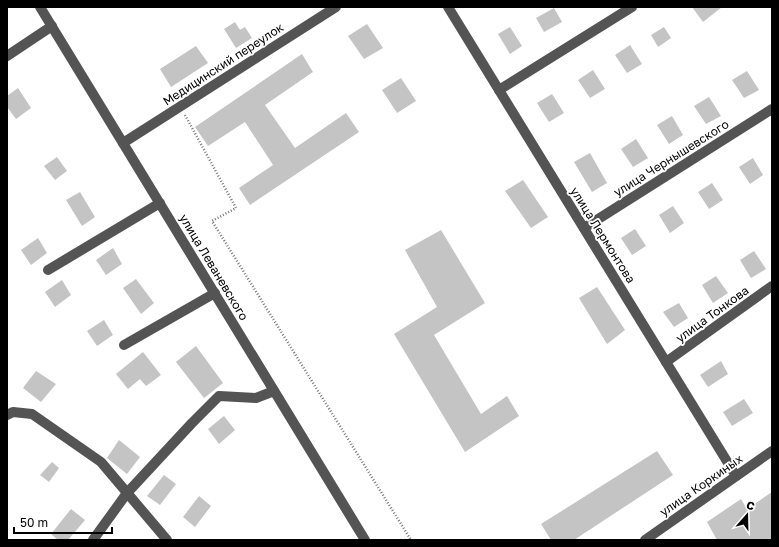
<svg xmlns="http://www.w3.org/2000/svg" width="779" height="547" viewBox="0 0 779 547" font-family="'Golos Text',sans-serif">
  <style>
    .building { fill: #c4c4c4 }
    .lines { fill: none; stroke-linecap: round; stroke-linejoin: round }
    .path { stroke: #767676; stroke-width: 2.5; stroke-dasharray: 1 2; stroke-linecap: butt }
    .minor { stroke: #545454; stroke-width: 10 }
    .labels { text-anchor: middle; dominant-baseline: central; stroke-width: 3.5; stroke-linejoin: round; paint-order: stroke }
    .street-label { font-size: 12px; fill: #000; stroke: #fff }
  </style>
  <rect width="100%" height="100%" fill="#fff"/>
  <!-- building -->
  <g class="building">
    <path d="M692,7H722L703,22Z"/>
    <path d="M554,8L562,22L544,32L536,18Z"/>
    <path d="M235,22L240,30L245,27L252,38L236,48L224,29Z"/>
    <path d="M367,24L383,48L364,59L348,36Z"/>
    <path d="M510,27L522,46L510,54L498,34Z"/>
    <path d="M664,27L671,38L658,47L651,35Z"/>
    <path d="M630,45L642,64L627,73L615,55Z"/>
    <path d="M196,46L208,63L171,87L160,69Z"/>
    <path d="M302,54L313,72L265,105L295,148L346,113L359,132L250,205L239,188L273,165L245,122L208,146L195,127Z"/>
    <path d="M593,70L605,89L590,98L578,80Z"/>
    <path d="M747,71L759,90L744,98L732,80Z"/>
    <path d="M401,78L416,101L397,113L382,90Z"/>
    <path d="M18,88L31,108L16,119L7,107V96Z"/>
    <path d="M552,94L564,113L549,122L537,103Z"/>
    <path d="M709,97L721,116L706,124L694,106Z"/>
    <path d="M672,116L683,135L669,144L657,125Z"/>
    <path d="M636,139L648,158L633,167L621,149Z"/>
    <path d="M590,153L607,183L592,192L574,162Z"/>
    <path d="M57,157L67,171L55,180L44,166Z"/>
    <path d="M753,158L763,175L750,184L739,167Z"/>
    <path d="M523,180L548,217L531,228L505,191Z"/>
    <path d="M712,183L723,200L709,209L698,192Z"/>
    <path d="M80,192L95,217L82,226L66,200Z"/>
    <path d="M673,206L684,223L670,233L659,215Z"/>
    <path d="M635,229L646,246L632,255L621,238Z"/>
    <path d="M441,230L485,303L434,335L481,414L507,396L519,416L465,452L394,334L437,307L405,250Z"/>
    <path d="M38,238L47,253L31,265L21,250Z"/>
    <path d="M113,248L122,264L106,275L96,260Z"/>
    <path d="M754,251L766,269L751,278L740,260Z"/>
    <path d="M716,276L728,293L713,303L702,285Z"/>
    <path d="M136,279L154,303L141,314L123,288Z"/>
    <path d="M62,280L71,295L55,307L45,292Z"/>
    <path d="M597,287L625,330L607,344L579,298Z"/>
    <path d="M679,303L688,318L674,327L663,312Z"/>
    <path d="M104,320L113,335L97,346L87,331Z"/>
    <path d="M196,346L223,383L204,398L176,362Z"/>
    <path d="M143,352L161,375L146,386L140,379L128,389L116,374Z"/>
    <path d="M721,361L728,374L708,387L700,375Z"/>
    <path d="M36,371L56,384L41,402L23,388Z"/>
    <path d="M744,399L753,413L732,426L723,412Z"/>
    <path d="M224,416L235,430L219,444L208,429Z"/>
    <path d="M119,440L140,457L127,474L107,458Z"/>
    <path d="M657,451L673,475L574,540H551L541,524Z"/>
    <path d="M52,462L59,468L49,482L40,475Z"/>
    <path d="M164,475L176,484L160,505L147,496Z"/>
    <path d="M772,492V540H717L707,522L741,499L747,509Z"/>
    <path d="M199,496L211,506L195,527L183,517Z"/>
    <path d="M71,509L85,520L68,540H58L51,534Z"/>
  </g>
  <g class="lines">
    <!-- path -->
    <path class="path" d="M185,115L236,208L212,221L411,540"/>
    <!-- minor -->
    <g class="minor">
      <path d="M40,7L365,540"/>
      <path d="M448,7L736,476"/>
      <path d="M7,56L52,26"/>
      <path d="M499,90L632,7"/>
      <path d="M123,143L336,7"/>
      <path d="M584,228L772,109"/>
      <path d="M48,270L160,203"/>
      <path d="M124,345L215,293"/>
      <path d="M666,362L772,286"/>
      <path d="M7,415L13,412L32,414L101,462L167,540"/>
      <path d="M93,540L127,493L192,423L219,396L256,398L274,391"/>
      <path d="M645,540L772,451"/>
    </g>
  </g>
  <g class="labels">
    <!-- street labels -->
    <g class="street-label">
      <text transform="translate(223 64) rotate(-33)">Медицинский переулок</text>
      <text transform="translate(671 158) rotate(-32)">улица Чернышевского</text>
      <text transform="translate(603 235) rotate(58)">улица Лермонтова</text>
      <text transform="translate(214 267) rotate(59)">улица Леваневского</text>
      <text transform="translate(712 314) rotate(-36)">улица Тонкова</text>
      <text transform="translate(701 485) rotate(-35)">улица Коркиных</text>
    </g>
  </g>
  <!-- border -->
  <rect width="779" height="547" fill="none" stroke="#000000" stroke-width="16"/>
  <!-- north arrow -->
  <g transform="translate(747 515) rotate(20)" stroke="#ffffff" stroke-width="3" paint-order="stroke">
  <path d="M0-3L7 15L0 10L-7 15Z" fill="#000000"/>
  <text y="-6" font-size="11" font-weight="bold" text-anchor="middle" fill="#000000">С</text>
  </g>
  <!-- scale -->
  <path d="M14 527v6h98v-6" fill="none" stroke="#000000" stroke-width="2"/>
  <text x="20" y="527" font-size="12" fill="#000000" stroke="#ffffff" stroke-width="3" paint-order="stroke">50 m</text>
</svg>
